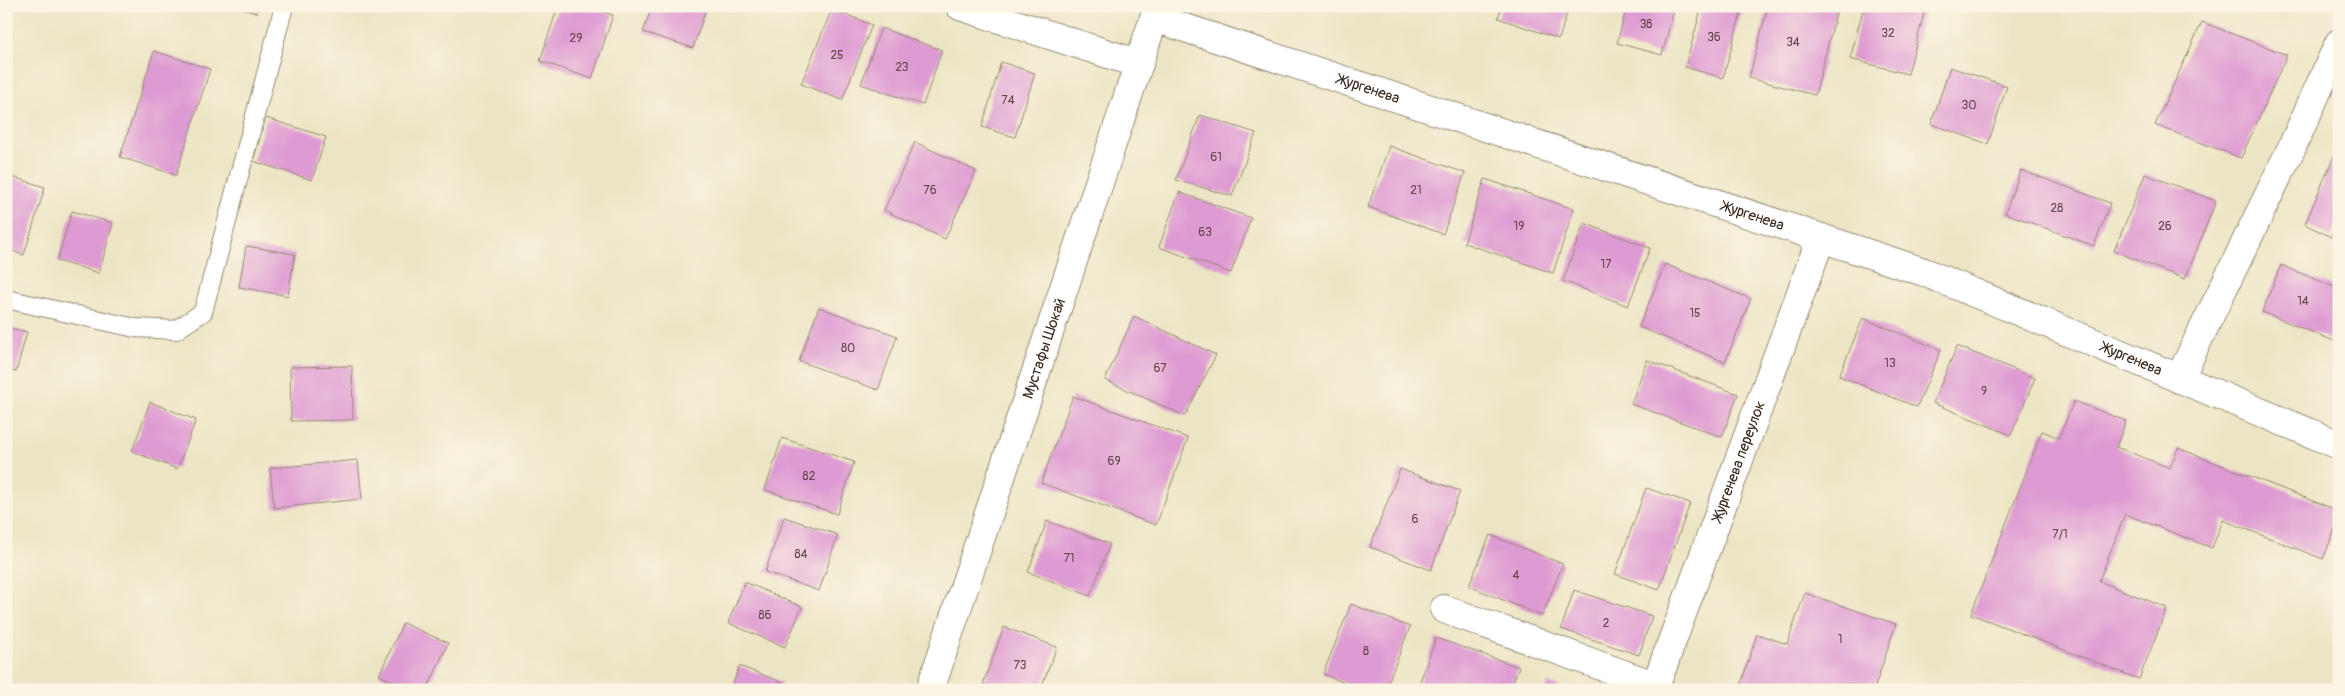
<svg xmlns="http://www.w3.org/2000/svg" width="2345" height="696" viewBox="0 0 2345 696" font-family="Pangolin,sans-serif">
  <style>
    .building { fill: #de9ad2 }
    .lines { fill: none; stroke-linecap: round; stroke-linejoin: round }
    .service-casing { stroke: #948872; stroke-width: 20 }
    .minor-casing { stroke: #948872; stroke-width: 30 }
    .service { stroke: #fff; stroke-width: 18 }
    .minor { stroke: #fff; stroke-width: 28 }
    .labels { text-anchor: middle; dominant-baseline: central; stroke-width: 4.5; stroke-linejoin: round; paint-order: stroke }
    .number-label { font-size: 12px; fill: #64464b }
    .street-label { font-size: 15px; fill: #3b2a1e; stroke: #fcf5e5 }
  </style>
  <rect width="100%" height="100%" fill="#fcf5e5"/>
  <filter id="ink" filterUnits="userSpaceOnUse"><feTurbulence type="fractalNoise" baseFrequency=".02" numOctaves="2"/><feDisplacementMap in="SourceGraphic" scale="10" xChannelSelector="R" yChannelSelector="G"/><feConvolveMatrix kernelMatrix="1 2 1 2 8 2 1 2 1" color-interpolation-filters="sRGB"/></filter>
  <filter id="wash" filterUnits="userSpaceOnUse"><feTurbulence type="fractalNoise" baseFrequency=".0096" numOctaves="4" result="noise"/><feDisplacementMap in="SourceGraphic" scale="20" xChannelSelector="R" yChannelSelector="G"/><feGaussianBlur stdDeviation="1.12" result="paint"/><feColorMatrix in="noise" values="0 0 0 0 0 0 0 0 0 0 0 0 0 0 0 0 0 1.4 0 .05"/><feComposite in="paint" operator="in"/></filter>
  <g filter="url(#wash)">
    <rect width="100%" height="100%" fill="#ece5c5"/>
    <g id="blocks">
      <!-- building -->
      <g class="building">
        <path d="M234,6H258L257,13Z"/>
        <path d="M558,6H584L613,15L592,79L540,61Z"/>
        <path d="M652,6H707L693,48L643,32Z"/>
        <path d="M1502,6H1569L1559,39L1498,18Z"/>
        <path d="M1627,6H1675L1662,55L1617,43Z"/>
        <path d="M1702,6H1743L1723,78L1685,67Z"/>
        <path d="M1768,6H1838L1815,95L1749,78Z"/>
        <path d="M1864,6H1926L1908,74L1850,59Z"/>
        <path d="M832,9L872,25L842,100L801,84Z"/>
        <path d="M2202,22L2287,55L2241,158L2155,125Z"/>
        <path d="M881,28L942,50L923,105L861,84Z"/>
        <path d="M154,51L210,69L176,175L120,157Z"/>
        <path d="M1001,62L1035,73L1015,137L982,127Z"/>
        <path d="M1950,67L2007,86L1988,144L1931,124Z"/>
        <path d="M1200,115L1256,133L1232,196L1176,180Z"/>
        <path d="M266,118L326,137L312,180L253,161Z"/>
        <path d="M915,142L976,171L945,239L884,210Z"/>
        <path d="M2339,144V219L2331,237L2305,224Z"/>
        <path d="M1389,146L1465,173L1443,234L1368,207Z"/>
        <path d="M2021,170L2110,203L2094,246L2005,213Z"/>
        <path d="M2145,174L2216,201L2185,279L2114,251Z"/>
        <path d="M6,175L45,187L24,255L6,249Z"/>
        <path d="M1485,179L1574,209L1553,273L1464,243Z"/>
        <path d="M1179,192L1251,218L1231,273L1159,247Z"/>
        <path d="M72,211L113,223L99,273L57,261Z"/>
        <path d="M1584,223L1650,248L1628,306L1563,281Z"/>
        <path d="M246,246L295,254L288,296L239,287Z"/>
        <path d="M1665,264L1751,299L1725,362L1639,327Z"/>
        <path d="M2281,265L2339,289V343L2262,312Z"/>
        <path d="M819,307L897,336L878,390L799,361Z"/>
        <path d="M1134,316L1216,355L1185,416L1105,380Z"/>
        <path d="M1863,318L1941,350L1917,407L1839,376Z"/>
        <path d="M6,327L27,332L16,372L6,370Z"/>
        <path d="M1957,346L2035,378L2011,435L1933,403Z"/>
        <path d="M1647,360L1738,394L1722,437L1631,404Z"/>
        <path d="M352,366L353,420L291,421L290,367Z"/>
        <path d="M1073,396L1188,438L1156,525L1041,483Z"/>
        <path d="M2074,401L2126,421L2116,447L2170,468L2178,448L2339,511V519L2323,559L2223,520L2212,548L2125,514L2099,581L2167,608L2139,679L1971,614L2042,431L2059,438Z"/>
        <path d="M150,402L196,420L177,469L132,451Z"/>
        <path d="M782,438L854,462L837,514L765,490Z"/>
        <path d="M358,460L362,499L274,508L270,468Z"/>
        <path d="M1400,469L1460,491L1431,570L1370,547Z"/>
        <path d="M1646,488L1690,503L1659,590L1615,574Z"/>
        <path d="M784,517L838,535L819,591L765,572Z"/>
        <path d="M1047,521L1110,544L1090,596L1028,572Z"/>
        <path d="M1490,535L1563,564L1542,616L1469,586Z"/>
        <path d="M745,582L802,607L785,647L728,623Z"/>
        <path d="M1574,590L1652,616L1639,655L1561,629Z"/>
        <path d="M1805,593L1896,624L1874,690H1739L1757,634L1787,644Z"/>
        <path d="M1351,604L1410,627L1385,690H1362L1323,674Z"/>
        <path d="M403,623L448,643L427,690H411L379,675Z"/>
        <path d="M1004,627L1057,647L1040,690H999L983,684Z"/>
        <path d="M1436,638L1519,667L1510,690H1417Z"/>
        <path d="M739,666L782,682L779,690H731Z"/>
        <path d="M1548,683L1565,690H1545Z"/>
      </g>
    </g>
  </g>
  <g filter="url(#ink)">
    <use href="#blocks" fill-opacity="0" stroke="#948872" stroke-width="1"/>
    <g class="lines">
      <!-- service casing -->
      <g class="service-casing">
        <path id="service" d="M6,299L135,328L176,330L203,312L284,6"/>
      </g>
      <!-- minor casing -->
      <g class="minor-casing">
        <g id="minor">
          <path d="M960,6L1139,64"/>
          <path id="s1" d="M1155,18L1924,272L2339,445"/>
          <path d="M2179,379L2292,147L2339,43"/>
          <path d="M1444,609L1656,686"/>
          <path id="s2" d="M930,690L1158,6"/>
          <path id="s3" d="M1654,690L1821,238"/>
        </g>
      </g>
      <!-- service -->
      <use href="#service" class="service"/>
      <!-- minor -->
      <use href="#minor" class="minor"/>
    </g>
  </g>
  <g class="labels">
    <!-- number labels -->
    <g class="number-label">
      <text x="1646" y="24">38</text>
      <text x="1888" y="33">32</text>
      <text x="1714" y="37">36</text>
      <text x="576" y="38">29</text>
      <text x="1793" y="42">34</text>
      <text x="837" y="55">25</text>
      <text x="902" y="67">23</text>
      <text x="1008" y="100">74</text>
      <text x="1969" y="105">30</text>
      <text x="1216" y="157">61</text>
      <text x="930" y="190">76</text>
      <text x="1416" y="190">21</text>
      <text x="2057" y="208">28</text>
      <text x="1519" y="226">19</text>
      <text x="2165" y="226">26</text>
      <text x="1205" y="232">63</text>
      <text x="1606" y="264">17</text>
      <text x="2303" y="301">14</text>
      <text x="1695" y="313">15</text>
      <text x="848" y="348">80</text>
      <text x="1890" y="363">13</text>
      <text x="1160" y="368">67</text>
      <text x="1984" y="391">9</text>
      <text x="1114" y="461">69</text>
      <text x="809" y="476">82</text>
      <text x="1415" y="519">6</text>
      <text x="2060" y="534">7/1</text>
      <text x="801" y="554">84</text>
      <text x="1069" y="558">71</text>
      <text x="1516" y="575">4</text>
      <text x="765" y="615">86</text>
      <text x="1606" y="623">2</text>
      <text x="1840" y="639">1</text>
      <text x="1366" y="651">8</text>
      <text x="1020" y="665">73</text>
    </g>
    <!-- street labels -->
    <g class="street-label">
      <text stroke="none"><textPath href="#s1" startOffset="225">Жургенева</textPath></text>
      <text stroke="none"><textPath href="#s1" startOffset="630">Жургенева</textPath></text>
      <text stroke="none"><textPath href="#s2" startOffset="360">Мустафы Шокай</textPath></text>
      <text stroke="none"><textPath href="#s1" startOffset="1035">Жургенева</textPath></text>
      <text stroke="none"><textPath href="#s3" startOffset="244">Жургенева переулок</textPath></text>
    </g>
  </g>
  <!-- margin -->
  <rect width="2345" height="696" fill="none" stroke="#fcf5e5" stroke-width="25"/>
</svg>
